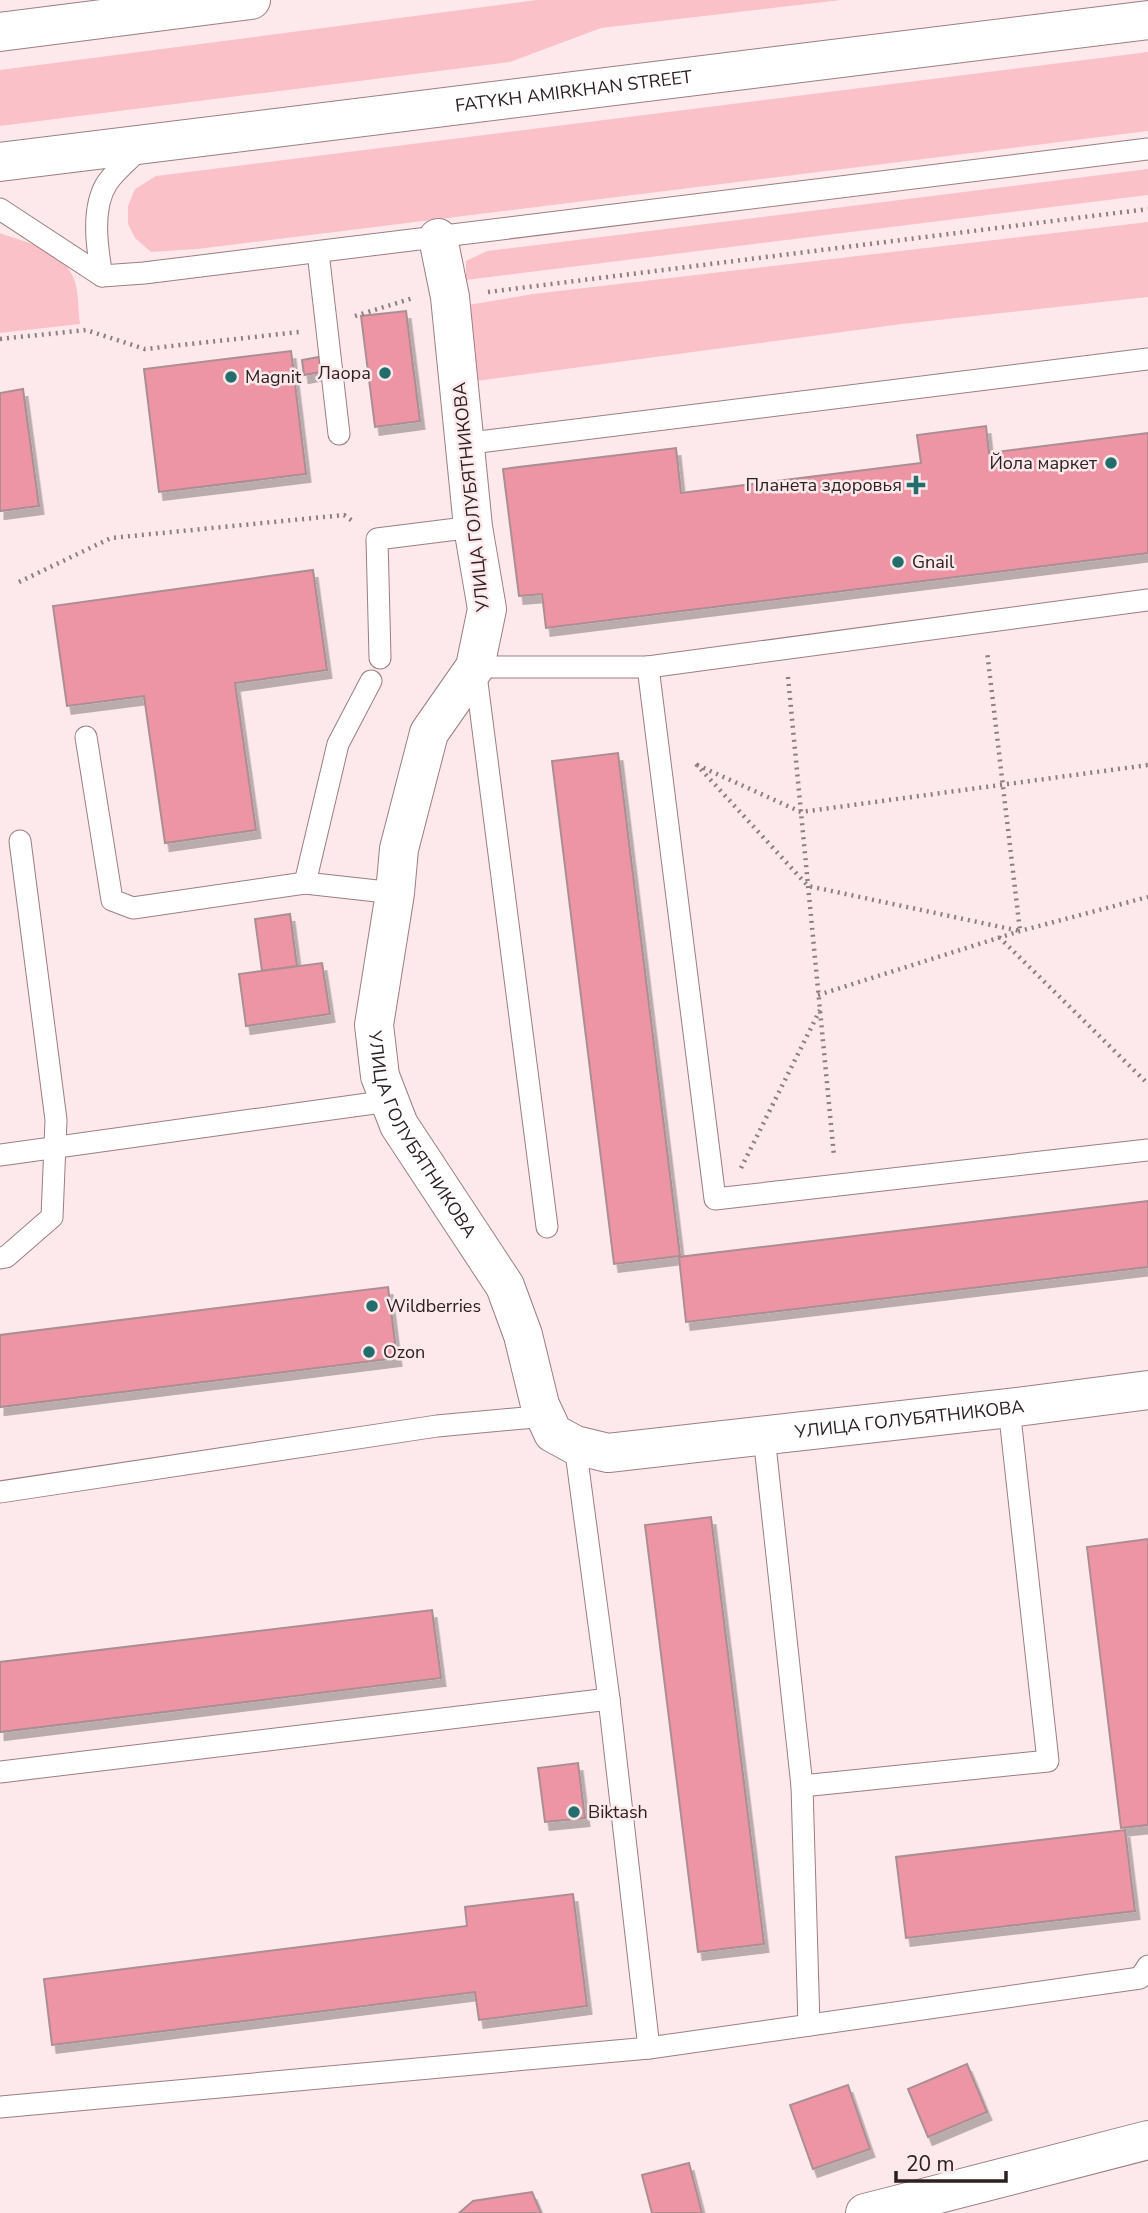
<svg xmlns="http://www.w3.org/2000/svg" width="1148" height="2213" viewBox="0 0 1148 2213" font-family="'Nunito Sans',sans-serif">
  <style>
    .green { fill: #fac1c9 }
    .building { fill: #ed95a5; stroke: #ab8e92; stroke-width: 2; filter: url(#shadow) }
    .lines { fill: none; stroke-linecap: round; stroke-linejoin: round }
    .lane-casing { stroke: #9a7e82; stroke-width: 23 }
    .street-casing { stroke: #9a7e82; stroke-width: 40 }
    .primary-casing { stroke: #9a7e82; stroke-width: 40 }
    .path { stroke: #8e7e81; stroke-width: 4.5; stroke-dasharray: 2 5; stroke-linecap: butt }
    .lane { stroke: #fff; stroke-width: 21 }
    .street { stroke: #fff; stroke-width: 38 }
    .primary { stroke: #fff; stroke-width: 38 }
    .poi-dot { fill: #236e6c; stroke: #fde9ec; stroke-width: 2.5 }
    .labels { text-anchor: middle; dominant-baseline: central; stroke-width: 5; stroke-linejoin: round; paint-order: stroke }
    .street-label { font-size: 18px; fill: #2c2022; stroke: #fde9ec }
    .poi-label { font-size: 18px; fill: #2c2022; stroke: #fde9ec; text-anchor: start }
  </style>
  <defs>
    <filter id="shadow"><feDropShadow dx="4.5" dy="8" stdDeviation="0" flood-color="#0004"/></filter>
  </defs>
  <rect width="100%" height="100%" fill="#fde9ec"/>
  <!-- green -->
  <g class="green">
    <path d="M537,0H841L601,28L510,62L0,126V70Z"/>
    <path d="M1148,52V131L197,249L151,252L135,238L128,224V206L135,189L156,176Z"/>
    <path d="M1148,169V195L466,280V261L487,251Z"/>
    <path d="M1148,222V297L902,324L469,382L462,306L533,294Z"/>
    <path d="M0,233C27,243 62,249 74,279C79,292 78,310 80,324L0,333Z"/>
  </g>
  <!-- building -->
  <g class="building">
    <path d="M406,311L420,421L375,427L361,316Z"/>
    <path d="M291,351L306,474L159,492L144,369Z"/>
    <path d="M319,357L321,372L304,375L302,360Z"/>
    <path d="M23,389L39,506L0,511V393Z"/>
    <path d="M986,426L989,453L1148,433V553L546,628L542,594L519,596L503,469L676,448L681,493L921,463L917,435Z"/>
    <path d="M313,570L327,670L235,683L256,830L165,843L144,696L67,706L53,606Z"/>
    <path d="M618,753L680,1256L614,1264L552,761Z"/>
    <path d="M290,914L297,966L262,971L255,919Z"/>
    <path d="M322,963L330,1014L246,1026L239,974Z"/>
    <path d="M1148,1201V1267L686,1322L679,1257Z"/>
    <path d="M388,1287L397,1358L0,1407V1335Z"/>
    <path d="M711,1517L764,1944L698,1952L645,1525Z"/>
    <path d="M1148,1539V1825L1121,1828L1087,1547Z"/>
    <path d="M432,1610L441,1678L0,1732V1662Z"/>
    <path d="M578,1763L585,1818L545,1822L538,1768Z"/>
    <path d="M1125,1830L1135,1911L906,1938L896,1857Z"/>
    <path d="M573,1894L587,2006L479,2020L475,1992L52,2045L44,1979L467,1926L465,1907Z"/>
    <path d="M967,2064L987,2112L928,2137L908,2089Z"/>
    <path d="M848,2085L870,2149L813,2169L790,2105Z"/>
    <path d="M689,2163L702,2213H652L642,2175Z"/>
    <path d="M532,2192L541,2213H459L473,2201Z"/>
  </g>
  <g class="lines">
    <!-- lane casing -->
    <g class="lane-casing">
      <g id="lane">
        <path d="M0,209L102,276L144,273L1148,149"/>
        <path d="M318,252L339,434"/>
        <path d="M102,276C97,248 91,208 107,183C116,170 131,158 142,147"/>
        <path d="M463,444L1148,359"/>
        <path d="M380,658L377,539L473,527"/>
        <path d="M648,667L1148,600"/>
        <path d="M86,737L112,900L133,908L305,883L395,893"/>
        <path d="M305,883L338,744L371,681"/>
        <path d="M0,1155L389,1101"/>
        <path d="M547,1227L475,667H648L715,1199L1148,1150"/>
        <path d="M0,1258L6,1257L52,1217L56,1120L20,841"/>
        <path d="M764,1436L802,1786L1048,1761L1009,1408"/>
        <path d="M0,1492L437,1426L546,1416"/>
        <path d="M0,1772L609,1699"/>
        <path d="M802,1786L809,2025"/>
        <path d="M649,2048L1140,1978L1148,1966"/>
        <path d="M0,2107L649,2048L609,1699L575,1445"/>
      </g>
    </g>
    <!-- street casing -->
    <g class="street-casing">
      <g id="street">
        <path id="s1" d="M438,238L450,297L473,527L487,609L475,667L429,733L399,849L395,893L374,1025L380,1076L399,1125L505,1286L523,1335L540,1405L553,1433L575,1445L608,1453L1009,1408L1148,1390"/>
        <path d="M865,2213L1148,2140"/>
      </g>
    </g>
    <!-- primary casing -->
    <g class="primary-casing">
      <g id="primary">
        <path d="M0,32L251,0"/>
        <path id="s2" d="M0,162L1148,20"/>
      </g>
    </g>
    <!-- path -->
    <g class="path">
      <path d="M488,292L1148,209"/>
      <path d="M355,316L413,298"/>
      <path d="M0,339L86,330L145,349L299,332"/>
      <path d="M19,582L111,538L344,515L354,522"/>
      <path d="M788,677L834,1156"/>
      <path d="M696,764L808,886L1020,931L987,651"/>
      <path d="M697,765L801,812L1148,765"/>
      <path d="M999,937L1148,1084"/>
      <path d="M818,995L1020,931L1148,897"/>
      <path d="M741,1168L820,1010"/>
    </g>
    <!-- lane -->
    <use href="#lane" class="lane"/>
    <!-- street -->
    <use href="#street" class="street"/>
    <!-- primary -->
    <use href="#primary" class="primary"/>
  </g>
  <!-- markers -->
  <g class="poi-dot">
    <circle cx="385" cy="373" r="7"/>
    <circle cx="231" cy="377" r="7"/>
    <circle cx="1111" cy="463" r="7"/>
    <path d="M912.5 474.5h7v7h7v7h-7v7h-7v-7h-7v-7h7z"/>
    <circle cx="898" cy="562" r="7"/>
    <circle cx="372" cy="1306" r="7"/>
    <circle cx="369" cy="1352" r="7"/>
    <circle cx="574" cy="1812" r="7"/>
  </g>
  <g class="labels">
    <!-- street labels -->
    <g class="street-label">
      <text stroke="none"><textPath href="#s2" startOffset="578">FATYKH AMIRKHAN STREET</textPath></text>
      <text transform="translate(471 497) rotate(-96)">УЛИЦА ГОЛУБЯТНИКОВА</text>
      <text stroke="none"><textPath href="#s1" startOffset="933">УЛИЦА ГОЛУБЯТНИКОВА</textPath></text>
      <text stroke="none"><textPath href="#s1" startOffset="1626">УЛИЦА ГОЛУБЯТНИКОВА</textPath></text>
    </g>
    <!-- poi labels -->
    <g class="poi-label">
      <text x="371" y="373" text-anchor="end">Лаора</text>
      <text x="245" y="377">Magnit</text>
      <text x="1097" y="463" text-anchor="end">Йола маркет</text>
      <text x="902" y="485" text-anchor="end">Планета здоровья</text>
      <text x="912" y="562">Gnail</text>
      <text x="386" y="1306">Wildberries</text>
      <text x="383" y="1352">Ozon</text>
      <text x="588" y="1812">Biktash</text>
    </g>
  </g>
  <!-- scale -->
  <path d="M896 2171v10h110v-10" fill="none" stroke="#2c2022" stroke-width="3.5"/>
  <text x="906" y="2171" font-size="21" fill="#2c2022" stroke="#fde9ec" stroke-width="5" paint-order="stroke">20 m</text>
</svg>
